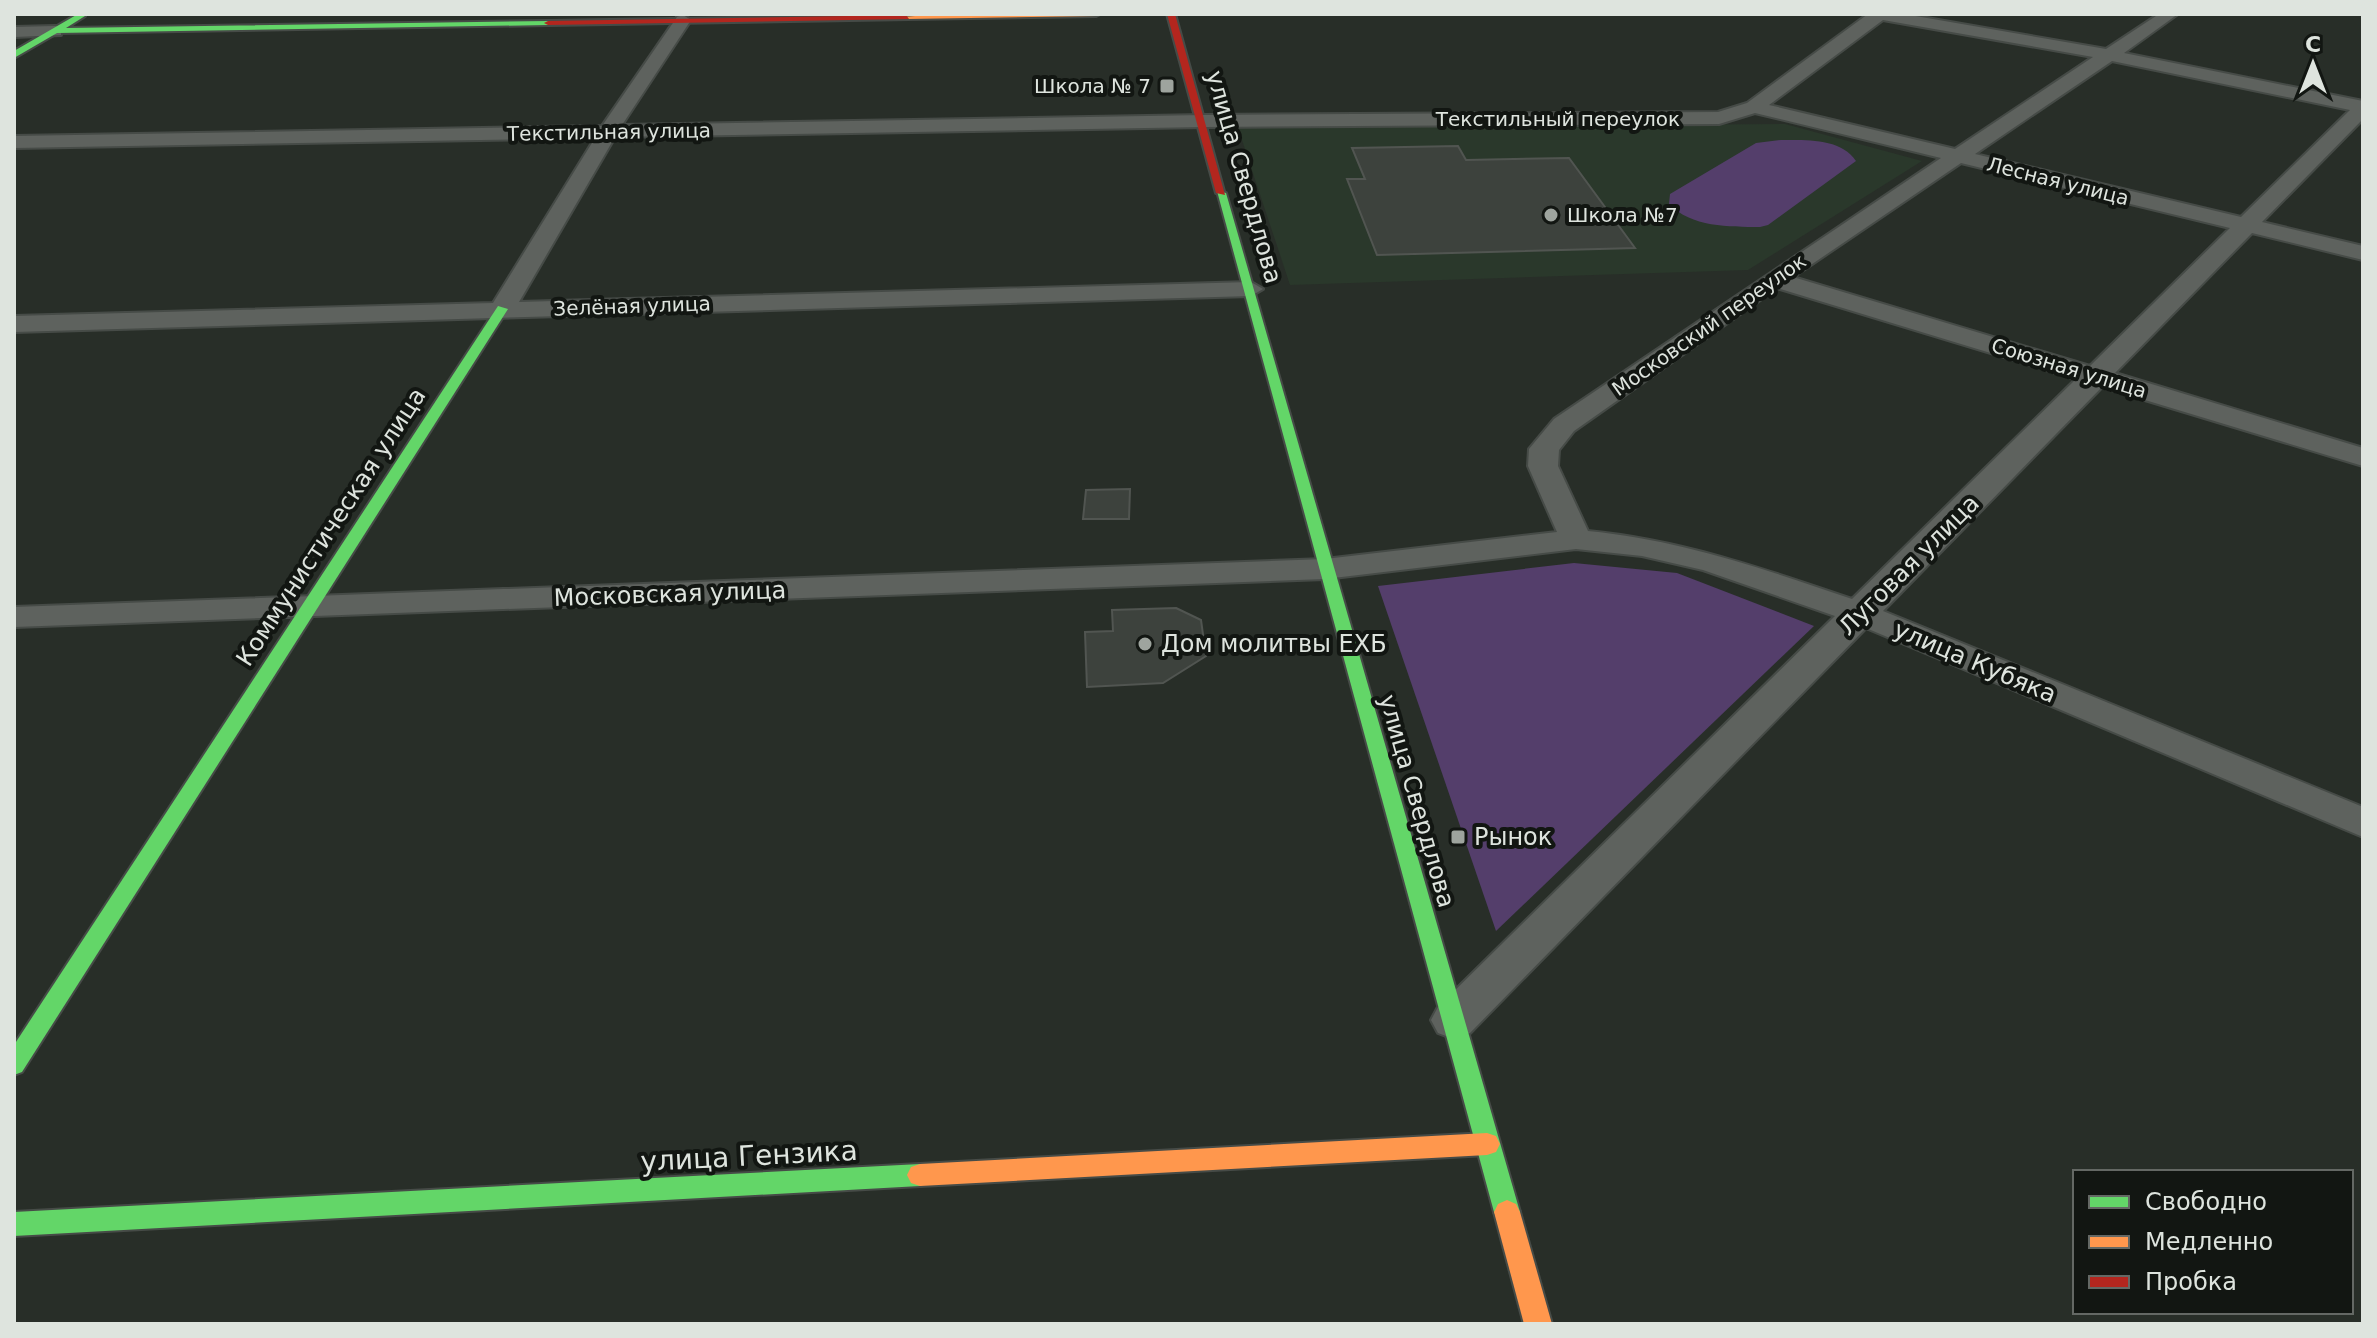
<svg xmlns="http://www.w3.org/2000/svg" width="2377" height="1338" viewBox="0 0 2377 1338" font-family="'DejaVu Sans',sans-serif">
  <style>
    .built { fill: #2a382b }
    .green { fill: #543e6b }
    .building { fill: #3d423d; stroke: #515551; stroke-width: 2 }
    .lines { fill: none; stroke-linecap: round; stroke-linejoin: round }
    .street-casing { stroke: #464b47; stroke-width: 4 }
    .fast-casing { stroke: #464b47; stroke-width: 4 }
    .slow-casing { stroke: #464b47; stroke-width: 4 }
    .jam-casing { stroke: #464b47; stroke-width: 4 }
    .street { fill: #5e625e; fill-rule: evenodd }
    .fast { fill: #63d668; fill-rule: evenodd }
    .slow { fill: #ff974d; fill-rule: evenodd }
    .jam { fill: #b3261e; fill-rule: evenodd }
    .poi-dot { fill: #9ea49e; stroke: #121612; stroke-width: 3 }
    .labels { text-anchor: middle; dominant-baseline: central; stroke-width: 8; stroke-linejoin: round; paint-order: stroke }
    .far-poi-label { font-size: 20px; fill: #dee4de; stroke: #121612; text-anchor: end }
    .far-street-label { font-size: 20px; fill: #dee4de; stroke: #121612 }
    .street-label { font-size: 24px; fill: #dee4de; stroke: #121612 }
    .poi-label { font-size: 24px; fill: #dee4de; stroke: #121612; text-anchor: start }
    .near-street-label { font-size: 28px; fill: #dee4de; stroke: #121612 }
  </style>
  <rect width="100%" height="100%" fill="#282e28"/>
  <!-- built -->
  <path class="built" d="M1785,124L1922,161L1748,270L1290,285L1238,128Z"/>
  <!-- green -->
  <g class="green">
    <path d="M1781,140C1806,140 1841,138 1856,161L1768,225L1760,227C1729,227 1691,227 1669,204L1670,194L1756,143Z"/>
    <path d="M1574,563L1677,573L1814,626L1496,931L1378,586Z"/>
  </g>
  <!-- building -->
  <g class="building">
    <path d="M1458,146L1466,160L1569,158L1635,248L1377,255L1347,179H1365L1352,148Z"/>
    <path d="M1130,489L1129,519H1083L1086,490Z"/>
    <path d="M1176,608L1201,620L1206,656L1163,683L1087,687L1085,632L1113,631L1112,610Z"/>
  </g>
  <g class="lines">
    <!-- street casing -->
    <g class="street-casing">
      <g id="street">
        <path d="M1868,14H1904L2106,49L2159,14H2178L2124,53L2363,101V119L2262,222L2363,246V260L2252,233L2115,373L2363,448V466L2102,387L1883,611L2363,807V837L1866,628L1470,1033L1454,1039L1438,1033L1431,1020L1438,1007L1835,616L1703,570L1642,556L1576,549L1325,579L14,627V607L1325,559L1557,532L1528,466L1529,449L1554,419L1941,158L1755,113L1719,124L1204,127L615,137L519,302L1251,282L1263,289L1251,296L14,332V316L493,303L595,138L14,148V136L602,126L677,17L683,15L691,20L622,125L1204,115L1718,112L1747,103ZM1883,20L2093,57L1955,149L1769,105ZM2112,61L2350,110L2241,217L1975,154ZM1961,163L2230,228L2090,366L1793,277ZM1777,288L2076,379L1852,599C1764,569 1681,540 1588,531L1558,466L1559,450L1574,431Z"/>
        <path d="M55,26L61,27V35L14,37V27Z"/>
      </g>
    </g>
    <!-- fast casing -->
    <g class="fast-casing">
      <g id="fast">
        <path d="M78,14L85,16L66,28L548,21L552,23L548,25L57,33L14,58V51Z"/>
        <path d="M1217,191L1226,193L1520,1212L1516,1220L1507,1224L1498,1220L1494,1212Z"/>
        <path d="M498,306L508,309L22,1072L14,1075V1045Z"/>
        <path d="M920,1164L929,1167L933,1175L929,1183L920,1186L14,1236V1212Z"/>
      </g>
    </g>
    <!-- slow casing -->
    <g class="slow-casing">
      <g id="slow">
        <path d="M1100,14L1096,16L906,19L902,17L941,14Z"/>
        <path d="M1487,1133L1496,1136L1500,1144L1496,1152L1487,1155L920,1186L911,1183L907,1175L911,1167L920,1164Z"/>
        <path d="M1507,1200L1516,1204L1520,1212L1552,1324H1524L1494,1212L1498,1204Z"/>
      </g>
    </g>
    <!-- jam casing -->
    <g class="jam-casing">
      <g id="jam">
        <path d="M1167,14H1175L1225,195L1216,193Z"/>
        <path d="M906,15L909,19L548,25L544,23L548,21Z"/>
      </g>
    </g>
    <!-- street -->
    <use href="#street" class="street"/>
    <!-- fast -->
    <use href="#fast" class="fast"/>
    <!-- slow -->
    <use href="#slow" class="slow"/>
    <!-- jam -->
    <use href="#jam" class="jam"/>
  </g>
  <!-- markers -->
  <g class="poi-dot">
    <rect x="1159" y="78" width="16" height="16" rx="4"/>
    <circle cx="1551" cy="215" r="8"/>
    <circle cx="1145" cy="644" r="8"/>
    <rect x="1450" y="829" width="16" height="16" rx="4"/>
  </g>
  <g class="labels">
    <!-- far-poi labels -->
    <g class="far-poi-label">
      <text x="1151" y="86">Школа № 7</text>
      <text x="1567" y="215" text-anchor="start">Школа №7</text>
    </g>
    <!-- far-street labels -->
    <g class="far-street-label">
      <text x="1558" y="119">Текстильный переулок</text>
      <text transform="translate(609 132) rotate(-1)">Текстильная улица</text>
      <text transform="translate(2058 181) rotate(14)">Лесная улица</text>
      <text transform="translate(632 306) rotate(-2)">Зелёная улица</text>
      <text transform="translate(1709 325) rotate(-35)">Московский переулок</text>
      <text transform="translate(2069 368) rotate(17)">Союзная улица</text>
    </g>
    <!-- street labels -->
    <g class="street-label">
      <text transform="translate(1244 177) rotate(74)">улица Свердлова</text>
      <text transform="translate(331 527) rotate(-57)">Коммунистическая улица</text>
      <text transform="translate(1909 565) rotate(-45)">Луговая улица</text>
      <text transform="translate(670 594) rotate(-2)">Московская улица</text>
      <text transform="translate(1975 662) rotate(23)">улица Кубяка</text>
      <text transform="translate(1417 801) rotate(74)">улица Свердлова</text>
    </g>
    <!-- poi labels -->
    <g class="poi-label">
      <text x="1161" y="644">Дом молитвы ЕХБ</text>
      <text x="1474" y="837">Рынок</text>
    </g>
    <!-- near-street labels -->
    <g class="near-street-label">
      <text transform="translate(749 1156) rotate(-3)">улица Гензика</text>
    </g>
  </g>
  <!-- border -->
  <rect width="2377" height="1338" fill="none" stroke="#dee4de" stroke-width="32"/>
  <!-- legend -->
  <rect x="2073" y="1170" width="280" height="144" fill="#121612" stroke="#646864" stroke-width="2"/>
  <rect x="2089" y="1196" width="40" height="12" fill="#63d668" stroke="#646864" stroke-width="2"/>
  <text x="2145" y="1210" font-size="24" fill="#dee4de">Свободно</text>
  <rect x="2089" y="1236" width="40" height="12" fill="#ff974d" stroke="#646864" stroke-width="2"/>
  <text x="2145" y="1250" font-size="24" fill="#dee4de">Медленно</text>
  <rect x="2089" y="1276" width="40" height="12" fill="#b3261e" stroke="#646864" stroke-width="2"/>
  <text x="2145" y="1290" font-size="24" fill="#dee4de">Пробка</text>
  <!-- north arrow -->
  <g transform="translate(2313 64)" stroke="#121612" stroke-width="6" paint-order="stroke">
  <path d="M0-6L14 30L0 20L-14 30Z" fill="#dee4de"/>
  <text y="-12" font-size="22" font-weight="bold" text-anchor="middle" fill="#dee4de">С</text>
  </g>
</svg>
